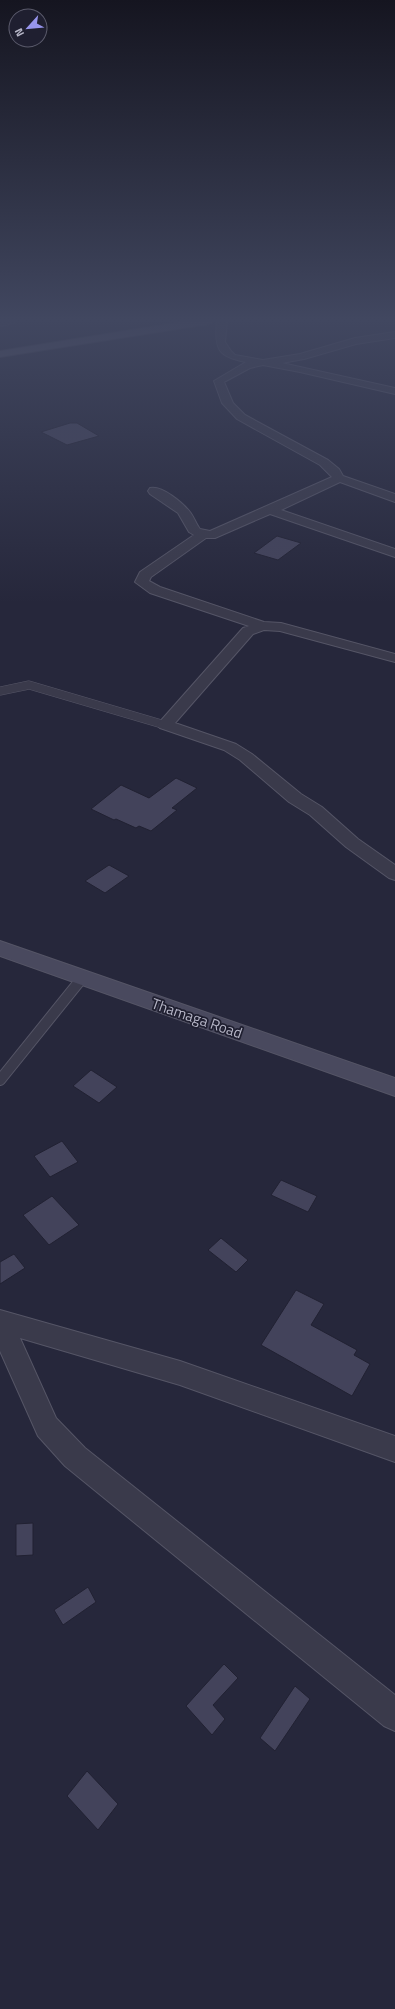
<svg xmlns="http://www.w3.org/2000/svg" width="395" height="2009" viewBox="0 0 395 2009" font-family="'Titillium Web',sans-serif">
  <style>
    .building { fill: #43435b; stroke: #212132 }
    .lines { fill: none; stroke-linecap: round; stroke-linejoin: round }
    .service-far2-casing { stroke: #556; stroke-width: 6 }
    .service-far1-casing { stroke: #556; stroke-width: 9 }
    .service-casing { stroke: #556; stroke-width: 12 }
    .minor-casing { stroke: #556; stroke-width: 2 }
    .secondary-casing { stroke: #556; stroke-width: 2 }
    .primary-casing { stroke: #434354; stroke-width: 2 }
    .service-far2 { stroke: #3a3a4b; stroke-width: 5 }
    .service-far1 { stroke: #3a3a4b; stroke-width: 8 }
    .service { stroke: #3a3a4b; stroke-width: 10 }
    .minor { fill: #3a3a4b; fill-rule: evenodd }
    .secondary { fill: #49495e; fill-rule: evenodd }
    .primary { fill: #58586b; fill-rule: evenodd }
    .labels { text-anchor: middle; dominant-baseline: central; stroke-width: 3.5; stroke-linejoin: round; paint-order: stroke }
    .street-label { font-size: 15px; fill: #b6b6c7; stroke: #1f1f30 }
  </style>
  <rect width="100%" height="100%" fill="#26273b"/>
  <!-- building -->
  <g class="building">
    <path d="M70,423H77L99,436L67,445L41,432Z"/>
    <path d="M277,536L301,543L278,560L254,553Z"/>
    <path d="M176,778L197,788L172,808L177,810L151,831L139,826L136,828L116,819L114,820L91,809L121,785L149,798Z"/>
    <path d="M109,865L129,876L105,893L85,881Z"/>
    <path d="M91,1070L117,1087L99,1103L73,1086Z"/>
    <path d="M62,1141L78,1162L50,1177L34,1156Z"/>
    <path d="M281,1180L317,1196L308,1212L271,1195Z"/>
    <path d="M52,1196L79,1225L49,1245L23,1215Z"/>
    <path d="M221,1238L248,1260L236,1272L208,1250Z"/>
    <path d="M14,1254L25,1268L0,1284V1262Z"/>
    <path d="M296,1290L324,1304L311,1325L357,1350L354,1355L370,1364L352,1396L261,1345Z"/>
    <path d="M33,1523V1555L16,1556V1524Z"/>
    <path d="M88,1587L96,1602L63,1625L54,1610Z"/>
    <path d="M224,1664L238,1678L213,1705L225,1719L212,1735L186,1706Z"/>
    <path d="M295,1686L310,1699L275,1751L260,1738Z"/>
    <path d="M87,1771L118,1804L98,1830L67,1796Z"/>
  </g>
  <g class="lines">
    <!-- service-far2 casing -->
    <g class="service-far2-casing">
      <path id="service-far2" d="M0,324L12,321"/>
    </g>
    <!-- service-far1 casing -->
    <g class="service-far1-casing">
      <path id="service-far1" d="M0,691L29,685L165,725"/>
    </g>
    <!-- service casing -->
    <g class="service-casing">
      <path id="service" d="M0,1080L83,977"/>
    </g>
    <!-- minor casing -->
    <g class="minor-casing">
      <g id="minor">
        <path d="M217,321H227L225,342L231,351L235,355L263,360L300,354L355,338L395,332V338L356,344L304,359L282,363L395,388V394L300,372L263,365L250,368L224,382L233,403L245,415L328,460L339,469L343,476L395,494V502L340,482L281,510L395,549V557L270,514L215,538H206L151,577L149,581L160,587L264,622L281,623L395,654V662L280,631L264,630L253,634L175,723L236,744L252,754L301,794L322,807L358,839L395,865V880L389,878L346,847L310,815L289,802L240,760L224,750L160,728L157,725L243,628L249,626L150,593L135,582L140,572L194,535L189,532L178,513L150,494L148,491L150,488C162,485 183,503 190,512C194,517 196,524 200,529L210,531L332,477L320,465L237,419L222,403L214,381L246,362C218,357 214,349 217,321Z"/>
        <path d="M0,1310L180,1361L395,1436V1462L180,1385L20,1338L56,1418L85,1448L395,1695V1731L384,1726L65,1466L38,1436L0,1351Z"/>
      </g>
    </g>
    <!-- secondary casing -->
    <g class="secondary-casing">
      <path id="secondary" d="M0,941L395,1078V1096L0,956Z"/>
    </g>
    <!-- primary casing -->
    <g class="primary-casing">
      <path id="primary" d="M187,321H214L209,324L0,357V351Z"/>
    </g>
    <!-- service-far2 -->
    <use href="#service-far2" class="service-far2"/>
    <!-- service-far1 -->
    <use href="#service-far1" class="service-far1"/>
    <!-- service -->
    <use href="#service" class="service"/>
    <!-- minor -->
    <use href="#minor" class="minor"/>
    <!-- secondary -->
    <use href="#secondary" class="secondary"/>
    <!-- primary -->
    <use href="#primary" class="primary"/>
  </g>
  <!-- sky -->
  <linearGradient id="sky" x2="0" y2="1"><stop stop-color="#151520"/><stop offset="0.53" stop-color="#414760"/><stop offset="1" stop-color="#414760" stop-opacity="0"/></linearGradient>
  <rect width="395" height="603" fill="url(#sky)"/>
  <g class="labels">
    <!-- street labels -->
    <g class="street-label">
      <text transform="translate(197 1018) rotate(19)">Thamaga Road</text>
    </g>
  </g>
  <!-- north arrow -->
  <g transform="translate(28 28) rotate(243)"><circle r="19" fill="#1f1f30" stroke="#5b5b6c"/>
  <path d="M0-3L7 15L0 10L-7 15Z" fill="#9795ed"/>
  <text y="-6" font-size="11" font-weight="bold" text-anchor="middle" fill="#b6b6c7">N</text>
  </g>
</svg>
